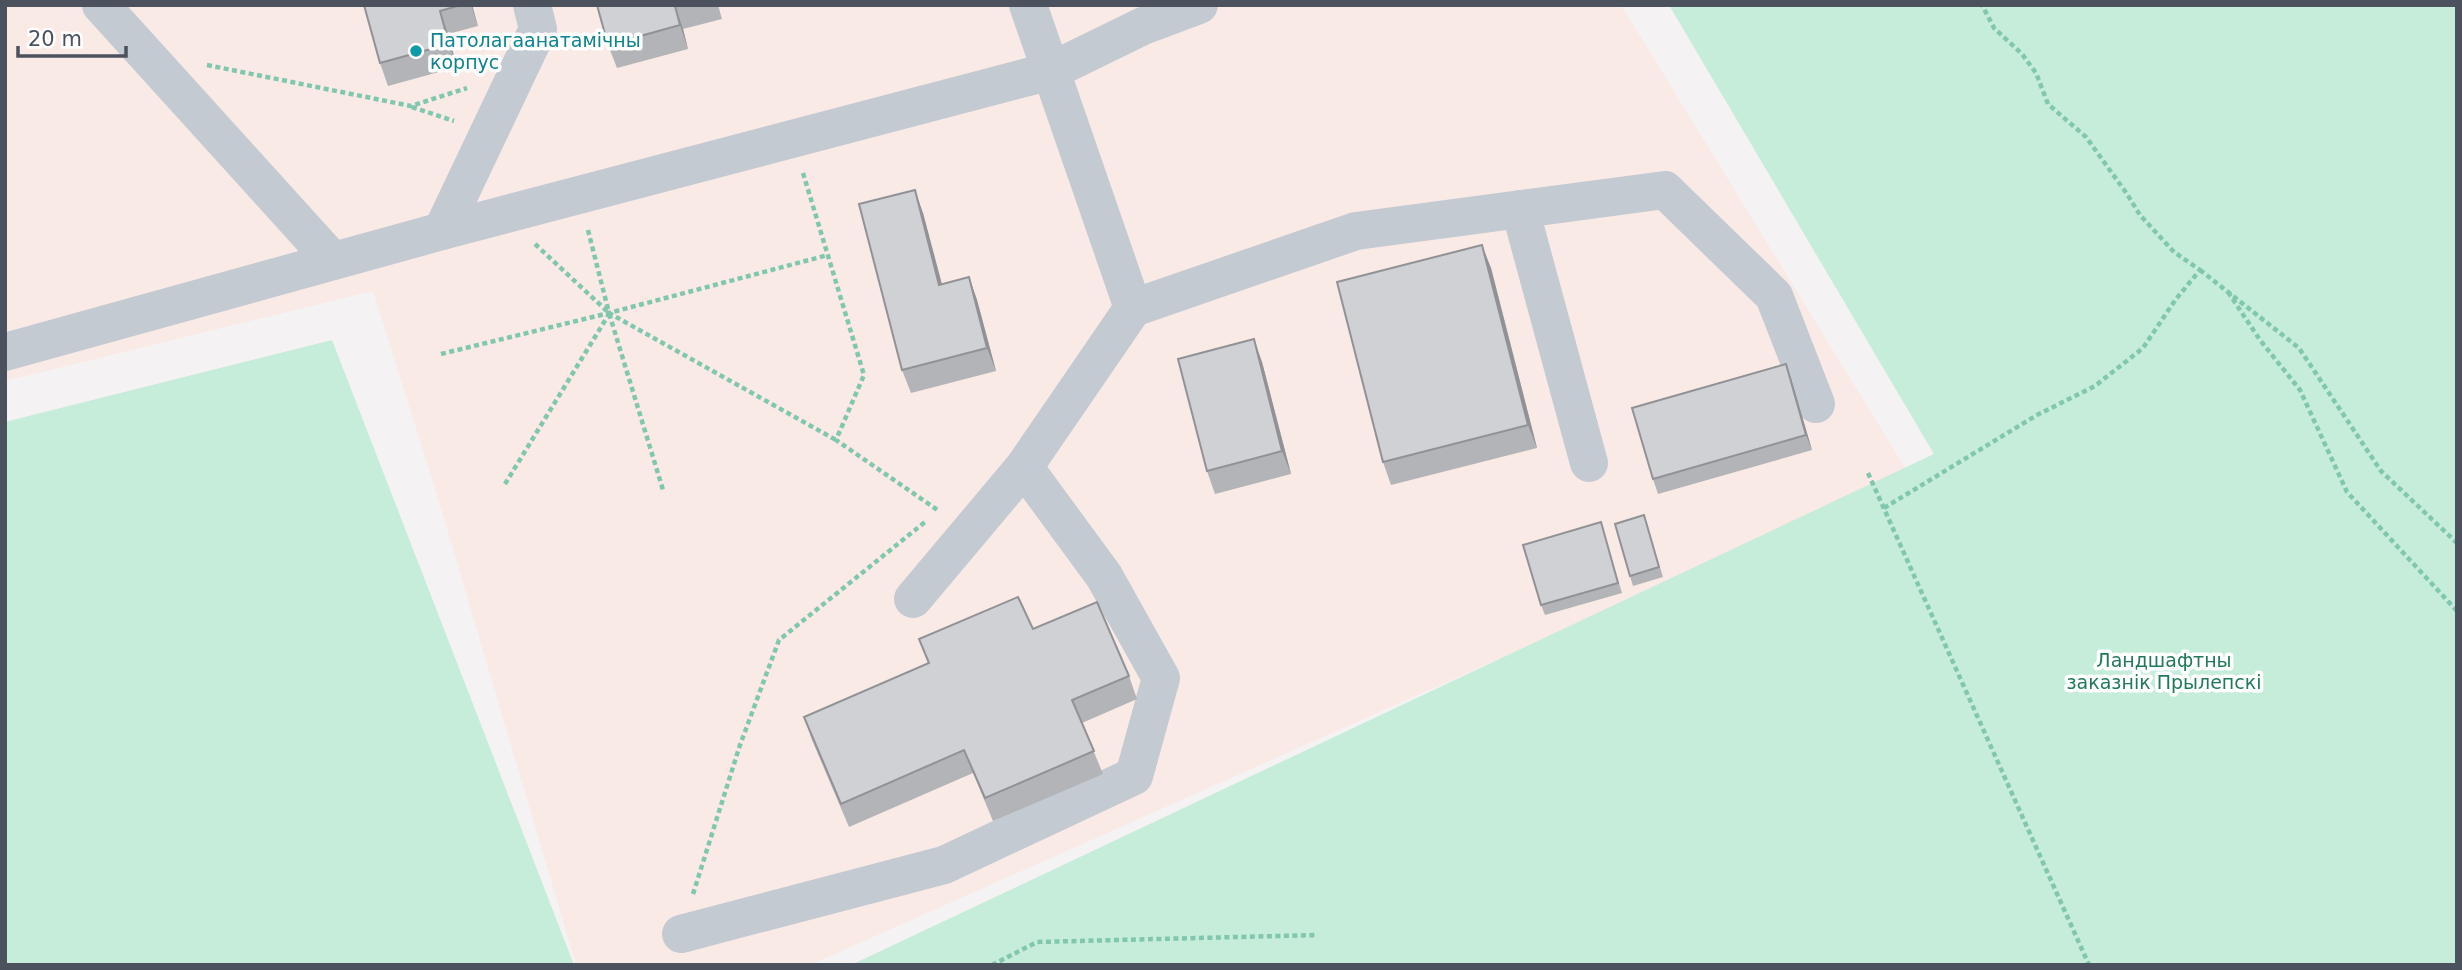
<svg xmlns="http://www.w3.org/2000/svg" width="2462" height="970" viewBox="0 0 2462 970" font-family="'DejaVu Sans',sans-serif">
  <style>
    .medical { fill: #f9eae6 }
    .green { fill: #c6ecda }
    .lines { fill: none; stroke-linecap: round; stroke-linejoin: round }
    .path { stroke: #81c7ae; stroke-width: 4.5; stroke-dasharray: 5 3.5; stroke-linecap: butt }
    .minor { stroke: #c4cad2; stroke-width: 38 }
    .wall { fill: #b2b4b7 }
    .shaded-wall { fill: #919295 }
    .building { fill: #cfd1d5; stroke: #919295; stroke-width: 2 }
    .culture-dot { fill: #0f9aa8; stroke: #fff; stroke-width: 2.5 }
    .labels { text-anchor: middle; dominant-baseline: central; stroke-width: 7; stroke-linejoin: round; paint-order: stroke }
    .culture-label { font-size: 19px; fill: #0d838f; stroke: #fff; text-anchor: start }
    .park-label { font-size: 19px; fill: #217959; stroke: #fff }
  </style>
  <rect width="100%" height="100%" fill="#f4f2f2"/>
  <!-- medical -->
  <path class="medical" d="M5,5H1621L1910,476L810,965H576L438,498L373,291L5,381Z"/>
  <!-- green -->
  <g class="green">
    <path d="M1669,5H2457V965H851L1934,454Z"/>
    <path d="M332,340L574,965H5V422Z"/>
  </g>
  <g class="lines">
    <!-- path -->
    <g class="path">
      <path d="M207,65L411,106L467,88"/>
      <path d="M412,107L454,121"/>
      <path d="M803,173L864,375L836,440L939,511"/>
      <path d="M588,230L609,313L836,440"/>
      <path d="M535,244L609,313L663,490"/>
      <path d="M2200,270L2299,348L2381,471L2457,543"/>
      <path d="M2228,292L2260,340L2300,390L2347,492L2457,611"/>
      <path d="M441,354L609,313L828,255"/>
      <path d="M1868,473L2089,965"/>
      <path d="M505,484L609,314"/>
      <path d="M1884,508L2037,415L2095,386L2143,348L2176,299L2200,270L2174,252L2140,215L2127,194L2086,137L2048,104L2036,73L2022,54L1994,28L1982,5"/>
      <path d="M693,894L740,745L779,640L925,522"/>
      <path d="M992,965L1037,942L1318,935"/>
    </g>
    <!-- minor -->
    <g class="minor">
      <path d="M101,5L333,261"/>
      <path d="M1199,5L1143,26L1051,71L1133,308L1356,231L1665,190L1774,296L1816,404"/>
      <path d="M1520,209L1589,463"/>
      <path d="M442,231L538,29L532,5"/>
      <path d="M5,352L442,231L1051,71L1028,5"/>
      <path d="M913,599L1024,467L1133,308"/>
      <path d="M681,934L944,865L1134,776L1161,678L1104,576L1024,467"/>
    </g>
  </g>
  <!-- wall -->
  <g class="wall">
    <path d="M364,5H472L478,26L448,34L457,67L388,86L380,63Z"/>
    <path d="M597,5H718L722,19L683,29L688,49L617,68L608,45Z"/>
    <path d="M923,213L942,284L969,277L977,300L996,371L911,393L902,370Z"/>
    <path d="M1491,268L1537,448L1391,485L1383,462Z"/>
    <path d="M1262,362L1291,474L1215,494L1207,471Z"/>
    <path d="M1786,364L1812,450L1658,494L1653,479Z"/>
    <path d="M1644,515L1663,577L1633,586L1630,576Z"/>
    <path d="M1601,522L1622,593L1545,615L1541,605Z"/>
    <path d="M1033,629L1129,676L1137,699L1082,723L1103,774L993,821L973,773L849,827L812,740L804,717L928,663L919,639Z"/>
  </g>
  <!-- shaded-wall -->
  <g class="shaded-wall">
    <path d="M471,5H472L478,26Z"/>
    <path d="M675,6L683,29L688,49L680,25Z"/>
    <path d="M440,11L448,34L457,67L449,44Z"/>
    <path d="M915,190L923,213L948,308L939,285Z"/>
    <path d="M1482,245L1491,268L1537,448L1528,425Z"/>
    <path d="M969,277L977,300L996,371L987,348Z"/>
    <path d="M1254,339L1262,362L1291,474L1282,451Z"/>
    <path d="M1786,364L1791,378L1812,450L1806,435Z"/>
  </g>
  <!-- building -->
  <g class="building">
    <path d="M364,5H461L440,11L449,44L380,63Z"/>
    <path d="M597,5H678L675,6L680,25L608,45Z"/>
    <path d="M915,190L939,285L969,277L987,348L902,370L859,204Z"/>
    <path d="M1482,245L1528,425L1383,462L1337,282Z"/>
    <path d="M1254,339L1282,451L1207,471L1178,359Z"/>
    <path d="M1786,364L1806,435L1653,479L1632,408Z"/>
    <path d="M1644,515L1659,567L1630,576L1615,524Z"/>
    <path d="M1601,522L1618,583L1541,605L1523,545Z"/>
    <path d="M1018,597L1033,629L1097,602L1129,676L1072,700L1094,751L985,798L964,750L841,804L804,717L929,663L919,639Z"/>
  </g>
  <!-- markers -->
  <circle class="culture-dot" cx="416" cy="51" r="7"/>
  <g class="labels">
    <!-- culture labels -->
    <g class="culture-label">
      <text x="430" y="40">Патолагаанатамічны<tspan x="430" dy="22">корпус</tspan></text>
    </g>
    <!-- park labels -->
    <g class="park-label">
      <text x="2164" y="660">Ландшафтны<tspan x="2164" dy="22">заказнік Прылепскі</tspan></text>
    </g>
  </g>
  <!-- border -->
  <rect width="2462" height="970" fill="none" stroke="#4b525d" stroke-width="14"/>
  <!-- scale -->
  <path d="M18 46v10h108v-10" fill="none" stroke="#4b525d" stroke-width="3.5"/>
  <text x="28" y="46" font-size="21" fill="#4b525d" stroke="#ffffff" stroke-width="5" paint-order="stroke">20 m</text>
</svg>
